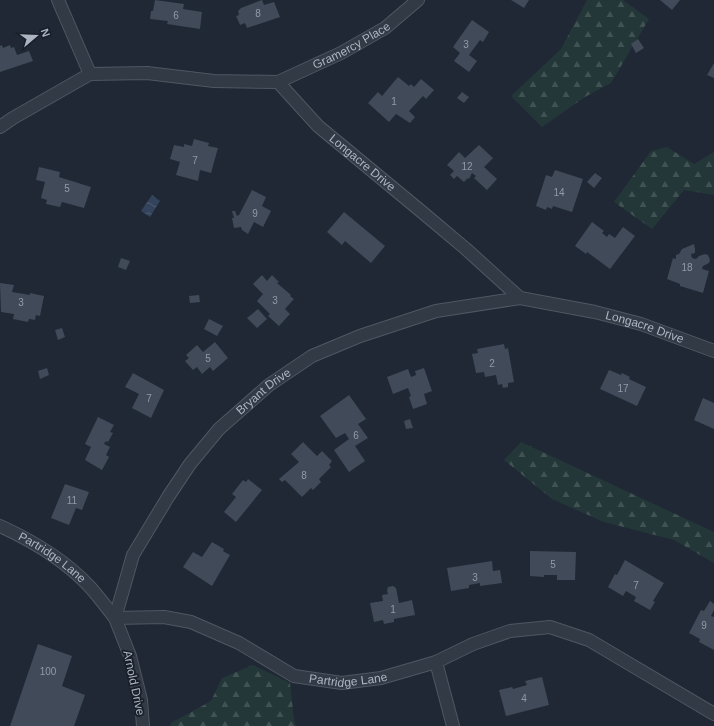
<svg xmlns="http://www.w3.org/2000/svg" width="714" height="726" viewBox="0 0 714 726" font-family="Helvetica,sans-serif">
  <style>
    .forest { fill: url(#forest-firs) }
    .water { fill: url(#water-waves) }
    .building { fill: #404a59 }
    .lines { fill: none; stroke-linecap: round; stroke-linejoin: round }
    .street-casing { stroke: #505763; stroke-width: 14 }
    .street { stroke: #323a45; stroke-width: 12 }
    .labels { text-anchor: middle; dominant-baseline: central; stroke-width: 3.5; stroke-linejoin: round; paint-order: stroke }
    .number-label { font-size: 10px; fill: #919aa8 }
    .street-label { font-size: 12px; fill: #acb4c2; stroke: #181f29 }
  </style>
  <defs>
    <pattern id="forest-firs" width="22" height="20" patternUnits="userSpaceOnUse"><rect width="22" height="20" fill="#243738"/><path d="M5 1l3.5 6h-7zM16 11l3.5 6h-7z" fill="#415253"/></pattern>
    <pattern id="water-waves" width="16" height="10" patternUnits="userSpaceOnUse"><rect width="16" height="10" fill="#33435c"/><path d="M0 5q4-4 8 0t8 0" fill="none" stroke="#4e5c72"/></pattern>
  </defs>
  <rect width="100%" height="100%" fill="#1f2834"/>
  <!-- forest -->
  <g class="forest">
    <path d="M587,0H623L649,19L611,83L585,97L542,127L511,96L561,49Z"/>
    <path d="M667,147L694,164L714,152V195L684,190L652,229L614,202L651,151Z"/>
    <path d="M521,442L714,532V563L674,540L604,522L552,499L504,460Z"/>
    <path d="M253,665L290,683L294,720L296,726H170L171,723L211,701L222,678Z"/>
  </g>
  <!-- water -->
  <path class="water" d="M152,195L160,201L150,217L141,211Z"/>
  <!-- building -->
  <g class="building">
    <path d="M155,0L184,4L183,9L202,12L200,29L167,24L168,21L150,19L151,11H153Z"/>
    <path d="M262,0L264,5L274,2L280,17L247,28L245,23L240,25L236,16L239,15L238,11L241,8Z"/>
    <path d="M511,0H529L524,8Z"/>
    <path d="M660,0H680L672,10Z"/>
    <path d="M472,20L489,32L483,42L480,40L469,55L477,61L469,72L454,61L460,53L453,47Z"/>
    <path d="M638,39L644,48L636,53L631,44Z"/>
    <path d="M2,45L3,48L10,45L11,48L14,47L17,55L29,51L33,61L0,72V46Z"/>
    <path d="M714,63V78L707,75Z"/>
    <path d="M398,77L409,86L411,84L414,87L421,79L434,90L426,99L423,96L409,111L415,117L410,123L396,114L389,122L368,103L378,92L382,96Z"/>
    <path d="M462,92L469,97L464,103L457,98Z"/>
    <path d="M194,139L209,143L208,146L218,148L211,173L200,170L198,181L176,175L180,162L170,159L174,145L184,147V144L192,146Z"/>
    <path d="M479,145L493,158L484,167L497,179L487,190L474,178L476,176L472,173L469,179L468,178L464,182L457,176L454,179L450,175L454,171L447,165L459,152L465,158Z"/>
    <path d="M39,167L60,172L59,177L91,187L84,208L62,202L60,207L46,204L47,200L41,198L45,182L36,180Z"/>
    <path d="M555,170L583,179L572,212L553,206L552,209L547,207L546,210L536,206L546,175L552,177Z"/>
    <path d="M595,173L602,178L594,188L587,182Z"/>
    <path d="M252,190L266,197L262,206L271,211L263,227L254,222L248,234L242,230L241,227L234,228L232,218H234L232,211H235L237,216L239,215Z"/>
    <path d="M344,212L385,246L371,263L345,241L342,245L327,232Z"/>
    <path d="M592,222L604,231L602,233L607,237L609,234L615,238L623,227L635,236L610,269L587,252L586,254L575,246Z"/>
    <path d="M694,244L695,249V253L691,254L692,258L696,259L699,256L705,254L708,255L710,260L709,263L703,266L702,269L709,271L703,293L680,286V284L667,279L673,258L676,259V255L679,254L682,249Z"/>
    <path d="M121,258L130,261L126,270L118,267Z"/>
    <path d="M262,275L267,281L272,275L279,282L277,283L291,295L290,296L294,299L285,309L290,314L279,326L268,316L270,314L257,301L263,294L253,284Z"/>
    <path d="M0,283L14,285L12,292L30,295V293L44,296L40,316L36,315L35,320L29,319L28,322L13,319L14,314L1,312Z"/>
    <path d="M199,295L200,302L190,303L189,296Z"/>
    <path d="M258,309L267,319L257,328L247,318Z"/>
    <path d="M209,319L223,326L217,336L204,329Z"/>
    <path d="M62,328L65,337L58,340L55,330Z"/>
    <path d="M215,342L228,358L213,371L210,367L202,374L197,367L193,370L185,361L189,358L186,355L197,345L203,352Z"/>
    <path d="M504,344L505,349L508,348L514,382L508,383V387L503,388L502,384L498,385L496,375L485,377L484,372L476,373L472,354L478,353L477,349Z"/>
    <path d="M47,368L49,375L40,379L38,371Z"/>
    <path d="M424,368L432,391L424,394L427,404L413,409L409,397L411,396L408,388L393,394L387,377L408,369L411,377L416,375L415,371Z"/>
    <path d="M609,370L621,375L622,373L630,377L629,379L646,387L637,406L600,389Z"/>
    <path d="M133,373L164,390L151,418L132,408L139,394L125,387Z"/>
    <path d="M349,395L366,419L358,424L368,438L355,446L365,461L349,472L334,450L349,439L345,433L336,438L320,416Z"/>
    <path d="M703,398L714,403V429L694,420Z"/>
    <path d="M98,417L114,425L110,432L113,433L108,442L106,441L104,444L110,447L106,455L109,457L102,470L85,460L91,447L85,444Z"/>
    <path d="M410,419L413,428L406,429L404,421Z"/>
    <path d="M303,442L317,456L322,451L332,461L329,465L331,467L319,479L321,482L313,490L311,488L302,497L285,480L282,482L279,479L299,462L291,454Z"/>
    <path d="M248,479L262,490L236,522L224,512L236,497L232,494L243,480L246,482Z"/>
    <path d="M65,484L89,492L82,510L76,508L69,525L51,518Z"/>
    <path d="M212,542L224,549L223,551L230,555L212,586L183,567L193,552L202,557Z"/>
    <path d="M530,551L576,552L575,580H557V575H544V577L530,576Z"/>
    <path d="M625,560L664,583L653,601L655,602L650,610L634,601L636,597L626,591L623,596L608,587L615,574L617,575Z"/>
    <path d="M492,561L493,571L500,570L502,583L480,586V583L469,585V588L451,591L447,568Z"/>
    <path d="M393,586L396,588L399,603L412,600L415,615L394,619V622L384,624L383,620L374,622L370,603L383,601L382,595L388,594L387,591L388,587Z"/>
    <path d="M710,601L714,604V610L711,616L714,617V650L699,642L700,639L689,633L701,610L704,611Z"/>
    <path d="M38,644L72,656L62,686L85,695L74,726H10Z"/>
    <path d="M542,677L549,705L506,716L499,690L512,687L513,689L527,685L525,681Z"/>
  </g>
  <g class="lines">
    <!-- street casing -->
    <g class="street-casing">
      <g id="street">
        <path d="M58,0L90,74"/>
        <path id="s1" d="M278,82L341,53L385,28L418,0"/>
        <path id="s2" d="M0,127L13,118L90,74L147,73L214,81L278,82L318,126L422,212L466,249L520,298L595,312L641,324L714,351"/>
        <path id="s3" d="M0,526C33,541 65,560 90,587C99,597 107,608 115,618L164,617L191,622L239,643L294,676L342,683L381,678L436,662L473,644L510,631L550,627L589,640L714,714"/>
        <path d="M436,662L453,726"/>
        <path id="s4" d="M143,726L141,700L130,656L115,618L133,555L168,497L190,464L219,429L269,385L312,356L360,336L436,311L520,298"/>
      </g>
    </g>
    <!-- street -->
    <use href="#street" class="street"/>
  </g>
  <g class="labels">
    <!-- number labels -->
    <g class="number-label">
      <text x="258" y="13">8</text>
      <text x="176" y="15">6</text>
      <text x="466" y="44">3</text>
      <text x="394" y="101">1</text>
      <text x="195" y="160">7</text>
      <text x="467" y="166">12</text>
      <text x="67" y="188">5</text>
      <text x="559" y="192">14</text>
      <text x="255" y="213">9</text>
      <text x="687" y="267">18</text>
      <text x="275" y="300">3</text>
      <text x="21" y="302">3</text>
      <text x="208" y="358">5</text>
      <text x="492" y="363">2</text>
      <text x="623" y="388">17</text>
      <text x="149" y="398">7</text>
      <text x="356" y="435">6</text>
      <text x="304" y="475">8</text>
      <text x="72" y="500">11</text>
      <text x="553" y="564">5</text>
      <text x="475" y="577">3</text>
      <text x="636" y="585">7</text>
      <text x="393" y="609">1</text>
      <text x="704" y="625">9</text>
      <text x="48" y="671">100</text>
      <text x="524" y="698">4</text>
    </g>
    <!-- street labels -->
    <g class="street-label">
      <text stroke="none"><textPath href="#s1" startOffset="82">Gramercy Place</textPath></text>
      <text stroke="none"><textPath href="#s2" startOffset="410">Longacre Drive</textPath></text>
      <text stroke="none"><textPath href="#s2" startOffset="746">Longacre Drive</textPath></text>
      <text stroke="none"><textPath href="#s4" startOffset="389">Bryant Drive</textPath></text>
      <text stroke="none"><textPath href="#s3" startOffset="61">Partridge Lane</textPath></text>
      <text stroke="none"><textPath href="#s3" startOffset="397">Partridge Lane</textPath></text>
      <text transform="translate(134 683) rotate(78)">Arnold Drive</text>
    </g>
  </g>
  <!-- north arrow -->
  <g transform="translate(36 36) rotate(71)" stroke="#181f29" stroke-width="3" paint-order="stroke">
  <path d="M0-3L7 15L0 10L-7 15Z" fill="#acb4c2"/>
  <text y="-6" font-size="11" font-weight="bold" text-anchor="middle" fill="#acb4c2">N</text>
  </g>
</svg>
